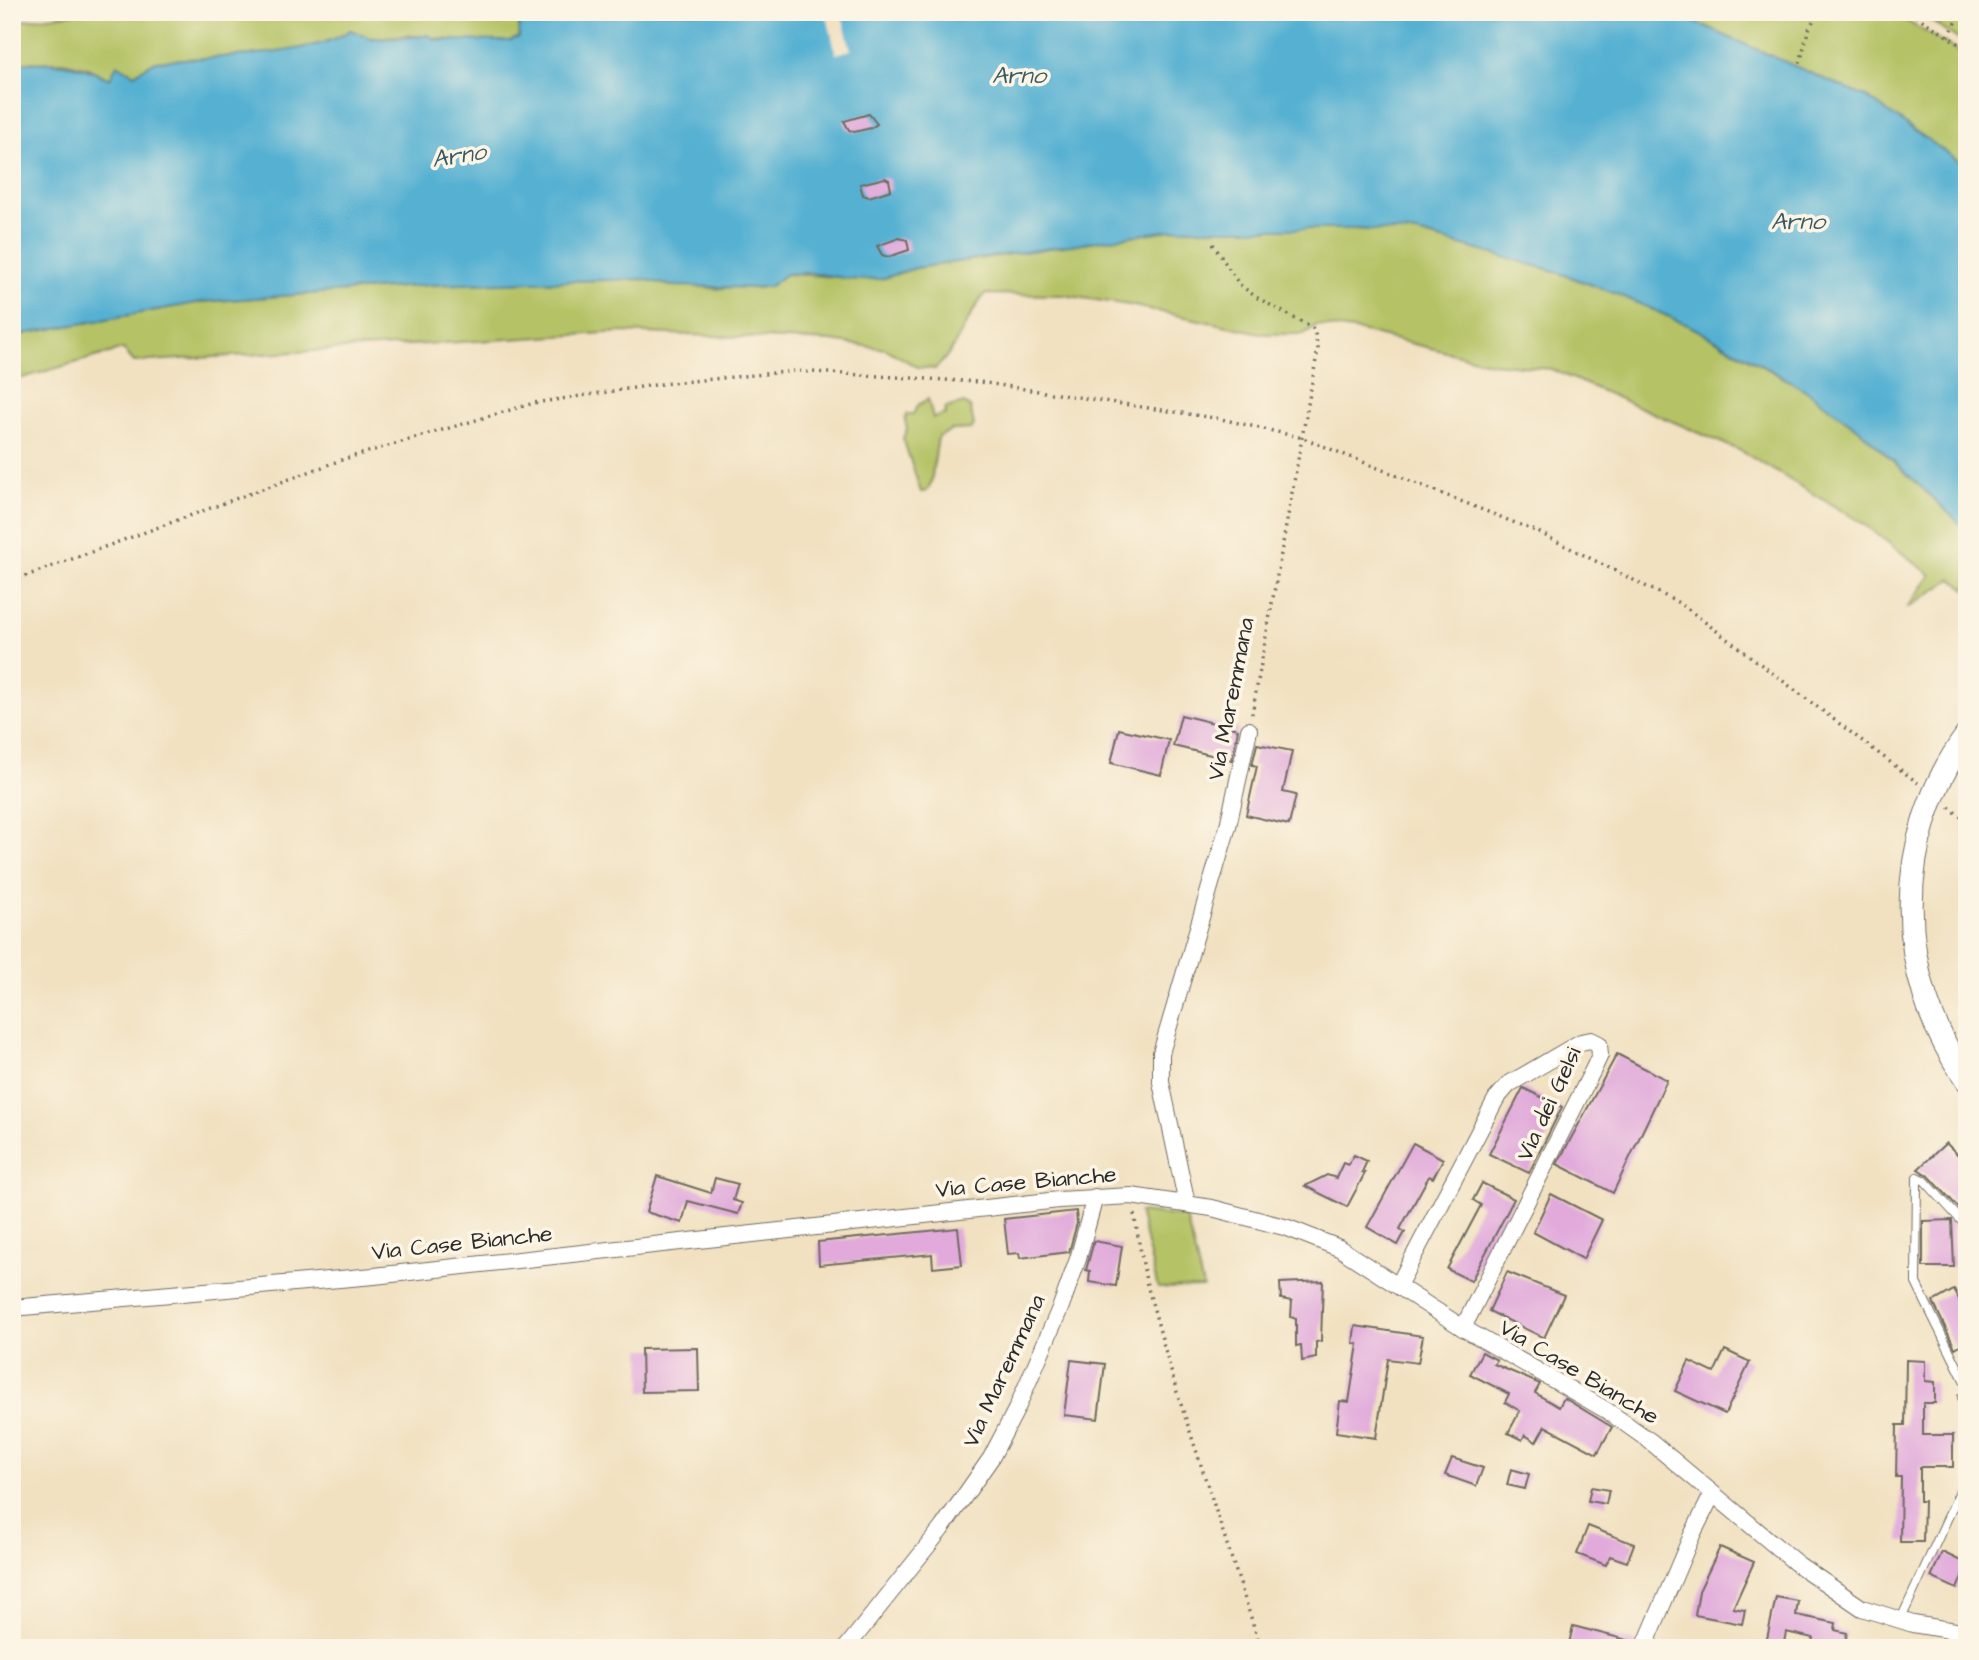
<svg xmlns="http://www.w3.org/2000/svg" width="1979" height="1660" viewBox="0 0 1979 1660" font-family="'Architects Daughter',sans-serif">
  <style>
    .green { fill: #b5c366; stroke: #707748; stroke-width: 2 }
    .water { fill: #54b0d2; stroke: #406e7e; stroke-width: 2 }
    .pier { fill: #f1e1c1 }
    .building { fill: #e1aadb }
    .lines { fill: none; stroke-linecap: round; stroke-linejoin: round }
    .lane-casing { stroke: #706b60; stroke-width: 10 }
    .street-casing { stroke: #706b60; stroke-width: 18 }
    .secondary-casing { stroke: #706b60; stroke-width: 25 }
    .path { stroke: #706b60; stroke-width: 3.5; stroke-dasharray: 2 5; stroke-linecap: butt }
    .lane { stroke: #fff; stroke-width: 8 }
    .street { stroke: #fff; stroke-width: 16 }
    .secondary { stroke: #fff; stroke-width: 23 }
    .labels { text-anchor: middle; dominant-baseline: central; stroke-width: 7; stroke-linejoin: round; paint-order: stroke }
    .street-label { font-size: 23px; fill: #2b2b2b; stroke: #fcf5e5 }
    .water-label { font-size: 24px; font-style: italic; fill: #395a65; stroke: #fcf5e5 }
  </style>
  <rect width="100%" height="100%" fill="#fcf5e5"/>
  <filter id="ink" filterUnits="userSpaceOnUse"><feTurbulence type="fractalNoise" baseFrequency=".0143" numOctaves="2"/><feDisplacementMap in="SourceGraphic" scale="14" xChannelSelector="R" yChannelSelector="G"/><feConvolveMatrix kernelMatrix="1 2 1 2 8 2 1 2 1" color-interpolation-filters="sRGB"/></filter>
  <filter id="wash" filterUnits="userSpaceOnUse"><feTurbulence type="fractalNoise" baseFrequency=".00686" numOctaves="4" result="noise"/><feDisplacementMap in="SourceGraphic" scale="28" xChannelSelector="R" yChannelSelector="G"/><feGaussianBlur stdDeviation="1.57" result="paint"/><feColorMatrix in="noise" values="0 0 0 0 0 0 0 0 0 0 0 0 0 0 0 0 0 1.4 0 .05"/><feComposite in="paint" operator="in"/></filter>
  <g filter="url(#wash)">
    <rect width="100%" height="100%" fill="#f1e1c1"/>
    <!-- green -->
    <g class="green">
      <path d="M85,12H518L519,37L509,41L469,42L407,35L369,38L350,30C317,57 202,57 156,61L134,74L110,79L86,67L63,62L12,63V25L25,20Z"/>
      <path d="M1671,12H1891L1967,56V167L1867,98Z"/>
      <path d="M1917,12H1967V45Z"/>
      <path d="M1177,229H1356L1417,233L1554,271L1622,296L1690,326L1804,389L1860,430L1967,530V590L1952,579L1907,608L1931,575L1861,522L1741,451L1551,369L1492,363L1360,331L1317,325L1304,334H1265L1129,305L1063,295L985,294C965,318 959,347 935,369L917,367L886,349L831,341L622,332L134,362L123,349L12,381V336L202,302L428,285L602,280L644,279L672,286L690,285L717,289L737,286L754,288L770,286L785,274L881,279L916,268Z"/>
      <path d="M928,399L933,418L946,414L945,408L964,403L970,407L974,425L971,429L952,430L938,437L931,483L927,491L921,492L903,438L907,429L905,420L907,414H913L918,405Z"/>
      <path d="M1139,1212L1186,1217L1203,1287L1158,1288Z"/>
    </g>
    <!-- water -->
    <path class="water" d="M518,12H1671L1868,98L1967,167V530L1860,430L1804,389L1757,362L1690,326L1622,296L1554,271L1417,233L1356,229H1177L916,268L881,279L857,280L811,273L786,274L770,286L754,288L672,286L643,279L428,285L202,302L12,336V63C52,62 74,61 110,79L117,64L134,74L156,61C201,57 317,57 350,30C357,32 365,37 371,38C379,39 424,37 428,35L436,40L509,41L519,37Z"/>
    <!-- pier -->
    <path class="pier" d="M826,12H841L851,50L836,54Z"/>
    <g id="blocks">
      <!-- building -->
      <g class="building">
        <path d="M869,114L877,124L871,128L854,132L849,130L844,121Z"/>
        <path d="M885,178L889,180L891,190L869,197L863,195L860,184Z"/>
        <path d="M899,238L907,240L909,250L888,257L882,255L877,246Z"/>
        <path d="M1181,715L1238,729L1232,760L1173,746Z"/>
        <path d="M1119,729L1169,740L1161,775L1111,763Z"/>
        <path d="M1257,744L1292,751L1283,792L1296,795L1289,825L1246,815L1257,766L1252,765Z"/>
        <path d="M1617,1054L1667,1080L1613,1193L1557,1164Z"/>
        <path d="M1523,1088L1562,1107L1529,1173L1489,1154Z"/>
        <path d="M1413,1143L1443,1159L1433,1178L1429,1176L1400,1229L1405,1232L1398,1245L1367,1227Z"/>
        <path d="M1946,1143L1967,1164V1217L1930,1177L1918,1169Z"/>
        <path d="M1354,1155L1367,1161L1362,1172L1365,1173L1347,1207L1305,1186L1327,1175L1336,1178L1343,1163L1348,1165Z"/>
        <path d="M657,1176L711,1193L715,1178L738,1184L733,1200L742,1203L738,1214L688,1201L682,1223L646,1212Z"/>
        <path d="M1482,1183L1514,1199L1471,1281L1447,1269L1481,1205L1473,1200Z"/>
        <path d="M1551,1194L1602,1220L1583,1259L1533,1232Z"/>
        <path d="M1076,1211L1077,1223L1069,1252L1020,1258L1019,1253L1008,1254L1004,1219Z"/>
        <path d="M1952,1220L1954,1267H1923V1221Z"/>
        <path d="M958,1228L962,1265L933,1268L932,1254L819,1265L818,1242Z"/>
        <path d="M1094,1241L1122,1246L1116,1286L1089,1282L1090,1271L1086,1270Z"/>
        <path d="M1507,1272L1564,1295L1544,1338L1489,1311Z"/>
        <path d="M1323,1281L1321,1341L1316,1342V1358L1302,1361L1301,1345L1296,1346V1319L1291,1317L1292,1301L1281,1299L1280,1283Z"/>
        <path d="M1954,1290L1967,1314V1341L1955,1348L1933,1302Z"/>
        <path d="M1355,1326L1423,1336L1418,1363L1388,1359L1376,1438L1336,1432L1340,1401L1349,1402L1358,1344L1353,1343Z"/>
        <path d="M698,1348L699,1391L642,1392L641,1349Z"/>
        <path d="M1725,1350L1750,1362L1725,1414L1675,1391L1689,1361L1714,1373Z"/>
        <path d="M1482,1352L1497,1360L1494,1364L1540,1384L1535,1393L1559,1407L1564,1398L1612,1427L1597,1454L1545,1426L1536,1442L1525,1435L1522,1440L1508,1433L1520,1411L1505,1402L1509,1394L1470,1374Z"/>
        <path d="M1071,1360L1105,1364L1098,1419L1064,1415Z"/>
        <path d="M1906,1360L1925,1361V1381L1935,1382V1403H1923V1435H1953V1467H1920V1501H1924L1923,1542H1900L1901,1477H1896L1897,1425H1905Z"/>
        <path d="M1452,1458L1483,1468L1476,1486L1445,1475Z"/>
        <path d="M1511,1469L1529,1474L1525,1489L1507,1485Z"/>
        <path d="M1591,1487L1609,1490L1606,1504L1588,1501Z"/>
        <path d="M1588,1526L1634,1544L1627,1562L1610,1556L1606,1565L1577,1554Z"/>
        <path d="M1720,1547L1754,1562L1733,1608L1745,1610L1742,1624L1695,1615L1699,1591Z"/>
        <path d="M1942,1552L1967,1564L1957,1589L1931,1577Z"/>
        <path d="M1776,1597L1798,1601L1796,1615L1836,1623L1835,1630L1847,1633L1844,1648H1825L1812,1643L1813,1638L1786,1632L1783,1648H1765Z"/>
        <path d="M1573,1626L1635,1642L1634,1648H1568Z"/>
      </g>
    </g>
  </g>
  <g filter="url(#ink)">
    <use href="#blocks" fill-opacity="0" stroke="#706b60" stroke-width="2"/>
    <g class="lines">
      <!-- lane casing -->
      <g class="lane-casing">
        <g id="lane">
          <path d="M1967,1227L1925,1181L1917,1177L1916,1283L1967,1386"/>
          <path d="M1962,1397L1967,1407"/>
          <path d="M1900,1621L1967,1476"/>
        </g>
      </g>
      <!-- street casing -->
      <g class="street-casing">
        <g id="street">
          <path d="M1187,1204L1161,1082V1053L1228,826L1249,730"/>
          <path d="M1399,1284L1496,1099L1509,1084L1581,1042L1591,1040L1599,1044L1600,1055L1594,1068L1463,1328"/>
          <path d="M12,1308L374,1276L1059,1200L1131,1196L1212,1208L1288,1228L1339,1248L1463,1328L1606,1410L1650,1441L1796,1563L1862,1608L1913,1624L1967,1633"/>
          <path d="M846,1648L942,1528L991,1458L1017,1408L1061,1306L1078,1259L1095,1197"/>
          <path d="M1644,1648L1692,1535L1712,1495"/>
        </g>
      </g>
      <!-- secondary casing -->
      <g class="secondary-casing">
        <path id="secondary" d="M1967,735C1892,838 1893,976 1967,1080"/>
      </g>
      <!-- path -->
      <g class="path">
        <path d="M1910,12L1967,49"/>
        <path d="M1948,36L1962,13"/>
        <path d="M1800,63L1808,31L1818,12"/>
        <path d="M1213,244L1239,284L1256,297L1314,329L1318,349L1252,714"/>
        <path d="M12,581L344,459L534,403L661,384L795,371L979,382L1221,419L1303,438L1538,532L1681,604L1918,783"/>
        <path d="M1949,807L1967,822"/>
        <path d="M1134,1214L1146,1281L1176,1389L1261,1648"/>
      </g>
      <!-- lane -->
      <use href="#lane" class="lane"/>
      <!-- street -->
      <use href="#street" class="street"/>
      <!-- secondary -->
      <use href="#secondary" class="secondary"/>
    </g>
  </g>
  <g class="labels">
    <!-- street labels -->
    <g class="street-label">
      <text transform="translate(1231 699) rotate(-79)">Via Maremmana</text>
      <text transform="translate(1549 1104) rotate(-65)">Via dei Gelsi</text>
      <text transform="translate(1026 1182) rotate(-5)">Via Case Bianche</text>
      <text transform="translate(462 1243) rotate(-6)">Via Case Bianche</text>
      <text transform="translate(1004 1371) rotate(-65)">Via Maremmana</text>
      <text transform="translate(1579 1372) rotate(31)">Via Case Bianche</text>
    </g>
    <!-- water labels -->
    <g class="water-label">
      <text x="1019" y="76">Arno</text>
      <text transform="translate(459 156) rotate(-9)">Arno</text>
      <text x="1798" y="222">Arno</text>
    </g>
  </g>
  <!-- margin -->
  <rect width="1979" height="1660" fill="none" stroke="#fcf5e5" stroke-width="42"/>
</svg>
